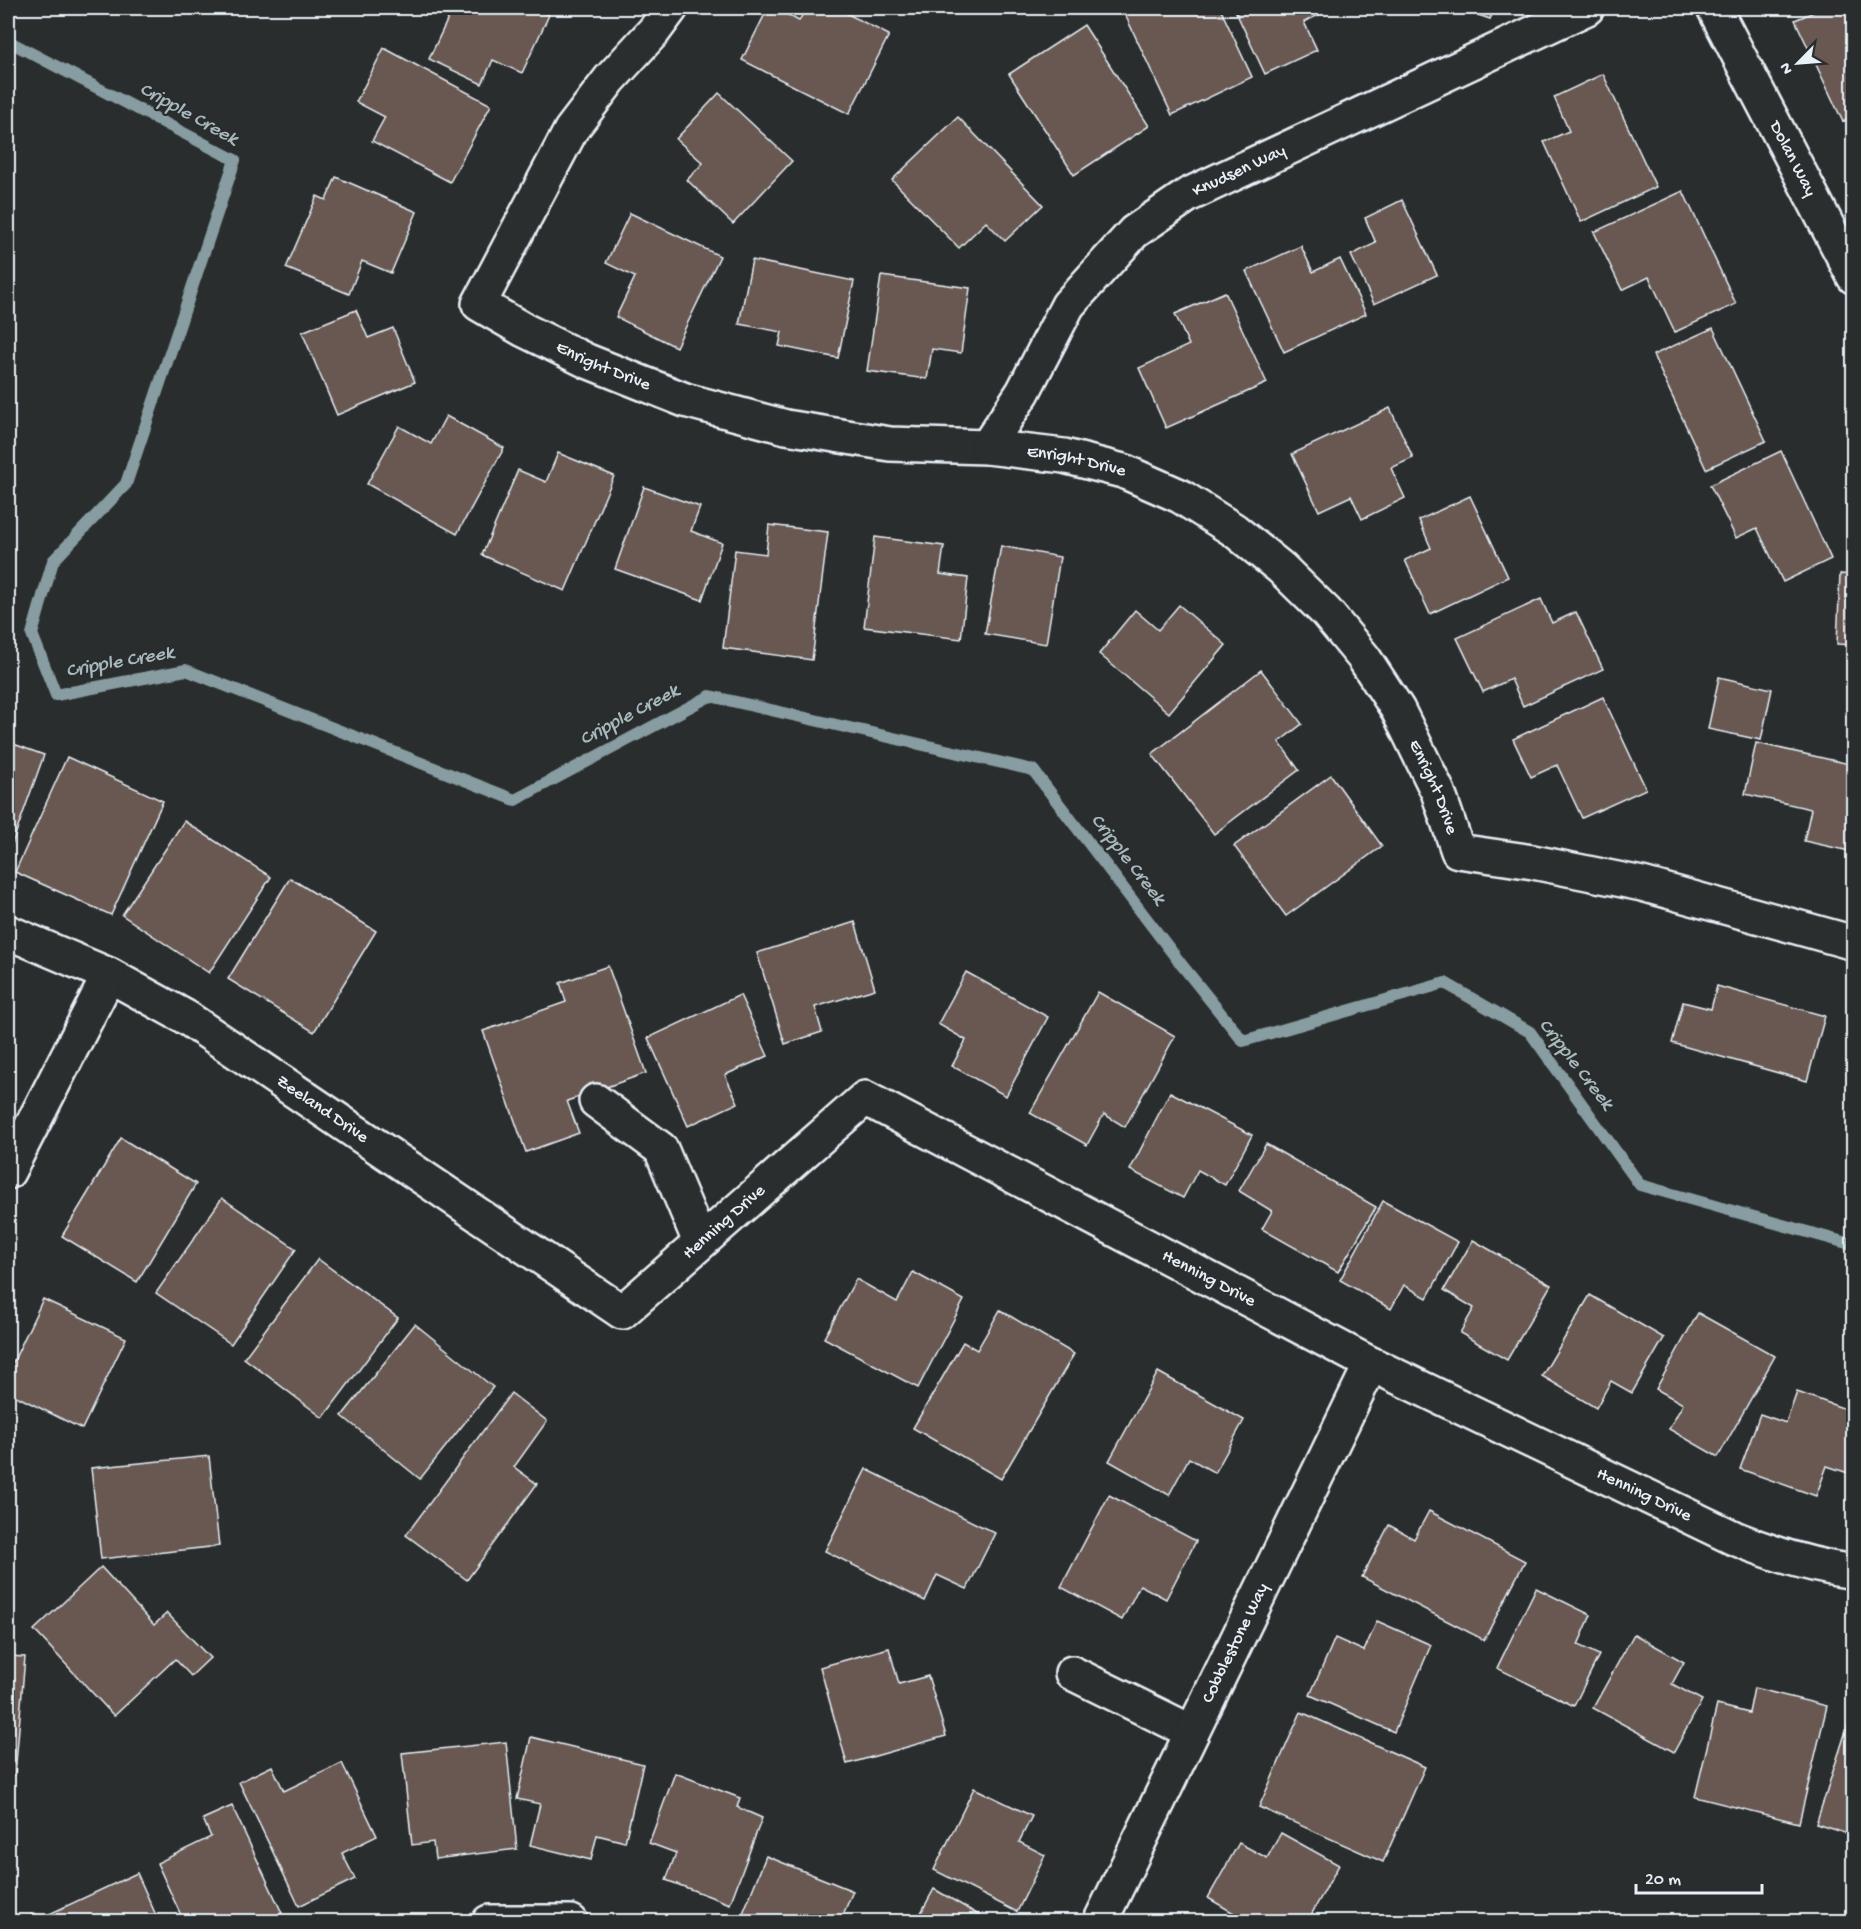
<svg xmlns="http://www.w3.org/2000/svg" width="1861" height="1929" viewBox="0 0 1861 1929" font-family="'Gochi Hand',sans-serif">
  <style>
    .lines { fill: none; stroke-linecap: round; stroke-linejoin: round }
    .stream { stroke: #879da2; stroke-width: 12 }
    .building { fill: #695951; stroke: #e8f1f8; stroke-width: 1.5 }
    .minor-casing { stroke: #e8f1f8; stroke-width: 38 }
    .minor { stroke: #2a2d2e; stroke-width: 33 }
    .labels { text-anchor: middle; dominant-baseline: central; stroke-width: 4.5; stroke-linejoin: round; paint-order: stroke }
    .street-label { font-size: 18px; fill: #e8f1f8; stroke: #2a2d2e }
    .water-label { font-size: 20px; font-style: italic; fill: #a8b9be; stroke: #2a2d2e }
  </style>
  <rect width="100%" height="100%" fill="#2a2d2e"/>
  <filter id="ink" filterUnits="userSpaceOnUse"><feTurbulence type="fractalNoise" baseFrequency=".0167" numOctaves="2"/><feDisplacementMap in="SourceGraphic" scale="12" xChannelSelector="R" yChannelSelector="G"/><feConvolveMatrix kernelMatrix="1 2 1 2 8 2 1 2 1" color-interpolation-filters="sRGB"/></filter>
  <g filter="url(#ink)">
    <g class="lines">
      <!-- stream -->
      <path class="stream" d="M8,41L235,160L126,484L53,561L32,634L56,695L186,670L515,800L710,696L1033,770L1181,964L1243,1041L1445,983L1530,1032L1640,1185L1854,1245"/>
    </g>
    <!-- building -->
    <g class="building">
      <path d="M453,8H533L549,15L522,73L493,60L482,84L429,59Z"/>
      <path d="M768,8H775L799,21L806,8H836L889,35L849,114L742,60Z"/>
      <path d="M1122,8H1220L1252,77L1172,115Z"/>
      <path d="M1234,8H1333L1304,22L1317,50L1265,74Z"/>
      <path d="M1458,8H1495L1490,19Z"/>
      <path d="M1823,8H1854V116L1843,122L1795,20Z"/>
      <path d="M1084,25L1149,126L1074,175L1009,74Z"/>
      <path d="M384,48L491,105L450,182L372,141L385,117L356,102Z"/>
      <path d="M1603,74L1656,187L1581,222L1544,142L1569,131L1554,97Z"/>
      <path d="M719,93L792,161L733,224L687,180L703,163L676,139Z"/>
      <path d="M958,117L1043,205L1005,241L986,222L959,248L892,180Z"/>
      <path d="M336,177L417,212L391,273L362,261L349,294L286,268L317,196L326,200Z"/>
      <path d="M1683,191L1736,304L1675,332L1649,277L1622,290L1594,232Z"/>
      <path d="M1402,200L1437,275L1374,304L1351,255L1376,243L1365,218Z"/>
      <path d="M630,213L720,256L676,347L616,317L635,277L606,263Z"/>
      <path d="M1301,246L1313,272L1340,259L1366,314L1284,352L1246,271Z"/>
      <path d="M752,260L854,281L838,358L779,346L782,332L739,324Z"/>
      <path d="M881,276L970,288L961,353L932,349L927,379L867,371Z"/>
      <path d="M1225,292L1267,383L1166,428L1139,368L1189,345L1175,314Z"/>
      <path d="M356,310L368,338L393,328L415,382L337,415L302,332Z"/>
      <path d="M1713,328L1766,441L1706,469L1653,355Z"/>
      <path d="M1390,408L1413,458L1391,468L1405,498L1362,519L1351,496L1319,511L1292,454Z"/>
      <path d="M446,416L504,448L457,534L367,484L399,426L431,444Z"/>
      <path d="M1781,451L1831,559L1783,582L1757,528L1736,538L1710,485Z"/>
      <path d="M558,453L614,476L565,591L482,555L518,470L546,482Z"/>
      <path d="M644,487L700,507L691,531L722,543L702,600L615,569Z"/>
      <path d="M1470,496L1508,577L1430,614L1405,560L1431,548L1419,520Z"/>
      <path d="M769,525L828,532L812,660L723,648L735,550L766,554Z"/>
      <path d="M875,537L944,546L940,574L968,578L961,639L864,627Z"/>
      <path d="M1001,546L1060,557L1046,644L985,634Z"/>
      <path d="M1840,574L1854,575V645L1837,644Z"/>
      <path d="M1541,599L1552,623L1576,612L1603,669L1523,706L1511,679L1483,692L1457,638Z"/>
      <path d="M1179,605L1226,645L1169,713L1099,654L1135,610L1158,630Z"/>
      <path d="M1261,670L1302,724L1279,742L1299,770L1214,834L1152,754Z"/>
      <path d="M1719,677L1772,689L1761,740L1708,729Z"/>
      <path d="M1603,697L1646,789L1582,818L1557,765L1531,777L1513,739Z"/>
      <path d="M8,742L44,755L8,855Z"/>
      <path d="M1756,743L1854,765V852L1804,841L1811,809L1745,794Z"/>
      <path d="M67,757L163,801L111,915L15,872Z"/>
      <path d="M1331,775L1382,846L1286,916L1234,846Z"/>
      <path d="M184,821L271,877L209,973L122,915Z"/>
      <path d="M290,878L376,931L314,1032L228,979Z"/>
      <path d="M855,922L875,989L815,1007L822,1032L785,1044L757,953Z"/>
      <path d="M608,966L646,1073L567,1101L579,1133L526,1152L483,1031L566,1002L560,983Z"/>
      <path d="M966,972L1048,1017L1006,1096L952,1066L966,1040L938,1024Z"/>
      <path d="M1717,986L1825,1016L1807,1081L1672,1043L1683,1002L1711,1009Z"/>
      <path d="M1098,992L1175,1036L1125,1127L1104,1114L1087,1145L1030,1113Z"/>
      <path d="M740,995L768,1056L725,1075L738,1103L688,1126L648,1038Z"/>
      <path d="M1170,1092L1252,1135L1225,1185L1198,1170L1183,1198L1130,1170Z"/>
      <path d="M121,1138L196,1184L137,1282L62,1236Z"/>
      <path d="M1266,1144L1376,1207L1338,1272L1262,1229L1272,1211L1239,1191Z"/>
      <path d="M222,1198L296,1249L231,1344L156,1293Z"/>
      <path d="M1383,1201L1458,1242L1427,1298L1404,1285L1391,1309L1340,1280Z"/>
      <path d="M1473,1240L1551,1285L1507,1360L1460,1333L1474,1308L1444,1290Z"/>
      <path d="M318,1259L398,1318L323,1418L244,1358Z"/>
      <path d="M913,1272L964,1300L918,1388L824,1338L856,1279L897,1302Z"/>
      <path d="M1590,1295L1664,1338L1632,1393L1611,1381L1596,1408L1542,1376Z"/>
      <path d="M43,1299L126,1338L82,1429L8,1392V1373Z"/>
      <path d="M1000,1310L1074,1354L1001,1479L913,1428L963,1342L977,1350Z"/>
      <path d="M1698,1313L1775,1356L1718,1457L1669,1429L1683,1404L1656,1389Z"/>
      <path d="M415,1324L493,1387L420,1479L342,1416Z"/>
      <path d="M1158,1372L1244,1420L1215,1473L1189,1458L1169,1495L1109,1461Z"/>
      <path d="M1797,1392L1854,1412V1475L1827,1466L1816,1496L1740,1469L1760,1414L1786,1423Z"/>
      <path d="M511,1393L547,1421L514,1467L537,1484L467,1580L406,1535Z"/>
      <path d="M209,1456L219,1546L101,1559L91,1468Z"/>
      <path d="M866,1469L995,1533L967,1589L937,1575L925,1601L825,1551Z"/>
      <path d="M1109,1495L1196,1541L1166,1599L1140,1585L1122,1620L1061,1587Z"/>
      <path d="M1429,1511L1525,1561L1484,1640L1362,1577L1389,1525L1414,1539Z"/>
      <path d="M101,1567L154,1625L167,1613L210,1658L191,1676L175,1659L114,1716L34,1630Z"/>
      <path d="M1536,1588L1591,1615L1578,1645L1599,1655L1574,1706L1497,1668Z"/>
      <path d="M1377,1621L1431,1645L1394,1732L1310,1695L1335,1638L1364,1651Z"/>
      <path d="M1634,1634L1684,1662L1672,1684L1702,1700L1674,1752L1593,1708Z"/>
      <path d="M889,1648L899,1684L928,1676L946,1736L847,1764L820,1667Z"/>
      <path d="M8,1656L25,1657L15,1775H8Z"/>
      <path d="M1754,1688L1827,1706L1799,1823L1695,1797L1717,1705L1749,1713Z"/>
      <path d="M1854,1706V1836L1816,1824Z"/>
      <path d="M1301,1712L1425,1767L1383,1862L1259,1807Z"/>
      <path d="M531,1737L643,1764L625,1842L597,1835L591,1860L530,1845L540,1804L517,1799Z"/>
      <path d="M506,1742L517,1849L435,1859L433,1842L412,1845L402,1753Z"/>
      <path d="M342,1763L377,1836L342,1853L355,1879L299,1906L239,1782L272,1766L284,1791Z"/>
      <path d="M675,1773L740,1798L737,1807L762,1818L730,1904L666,1880L676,1853L649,1843Z"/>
      <path d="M974,1788L1032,1816L1019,1842L1045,1855L1017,1912L934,1870Z"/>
      <path d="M232,1806L282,1913L264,1922H184L157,1863L211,1837L203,1819Z"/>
      <path d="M1281,1833L1339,1865L1307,1922H1249L1208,1898L1239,1843L1267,1858Z"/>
      <path d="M766,1856L853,1891L840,1922H751L741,1918Z"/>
      <path d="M137,1873L159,1922H50L47,1915Z"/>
      <path d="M934,1889L991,1922H916Z"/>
      <path d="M35,1913L39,1922H18Z"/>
    </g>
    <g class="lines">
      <!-- minor casing -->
      <g class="minor-casing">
        <g id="minor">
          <path id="s1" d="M671,8L654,31L610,79L571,130L479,304L524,330L587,361L685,400L786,427L890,444L987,447L1064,456L1123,471L1180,496L1234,530L1281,568L1326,612L1364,658L1398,710L1438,792L1458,851L1533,862L1642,884L1854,943"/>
          <path id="s2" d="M1714,8L1854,277"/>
          <path id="s3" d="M987,447L1023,392L1068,305L1134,232L1188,195L1587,8"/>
          <path id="s4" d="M8,932L109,975L187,1018L622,1312L865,1098L1371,1364L1734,1538C1773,1554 1812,1566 1854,1572"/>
          <path d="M596,1101L661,1149L700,1242"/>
          <path d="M8,1172L109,975"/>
          <path d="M1072,1673L1192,1732"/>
          <path d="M489,1922H571"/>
          <path id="s5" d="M1100,1922L1371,1364"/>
        </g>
      </g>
      <!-- minor -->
      <use href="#minor" class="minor"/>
    </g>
  </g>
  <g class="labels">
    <!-- street labels -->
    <g class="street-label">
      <text stroke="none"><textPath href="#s2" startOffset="170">Dolan Way</textPath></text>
      <text stroke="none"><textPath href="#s3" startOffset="384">Knudsen Way</textPath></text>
      <text stroke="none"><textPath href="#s1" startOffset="494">Enright Drive</textPath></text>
      <text stroke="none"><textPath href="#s1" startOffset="980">Enright Drive</textPath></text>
      <text stroke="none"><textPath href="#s1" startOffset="1484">Enright Drive</textPath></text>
      <text stroke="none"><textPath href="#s4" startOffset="362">Zeeland Drive</textPath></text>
      <text stroke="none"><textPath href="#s4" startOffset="860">Henning Drive</textPath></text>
      <text stroke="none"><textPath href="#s4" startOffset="1436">Henning Drive</textPath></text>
      <text stroke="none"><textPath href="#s4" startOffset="1922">Henning Drive</textPath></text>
      <text stroke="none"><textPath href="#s5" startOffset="310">Cobblestone Way</textPath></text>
    </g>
    <!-- water labels -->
    <g class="water-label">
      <text transform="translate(188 115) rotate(29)">Cripple Creek</text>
      <text transform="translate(120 663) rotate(-10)">Cripple Creek</text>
      <text transform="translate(630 716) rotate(-28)">Cripple Creek</text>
      <text transform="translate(1127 860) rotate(52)">Cripple Creek</text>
      <text transform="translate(1575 1065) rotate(52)">Cripple Creek</text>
    </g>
  </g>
  <!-- margin -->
  <rect width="1861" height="1929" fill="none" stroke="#2a2d2e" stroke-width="30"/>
  <rect x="15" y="15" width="1831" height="1899" fill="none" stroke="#e8f1f8" stroke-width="2" filter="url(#ink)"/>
  <!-- north arrow -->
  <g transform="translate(1798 63) rotate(245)" stroke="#2a2d2e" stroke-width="4.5" paint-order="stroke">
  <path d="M0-4.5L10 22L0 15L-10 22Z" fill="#e8f1f8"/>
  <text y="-9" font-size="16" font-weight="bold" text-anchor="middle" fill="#e8f1f8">N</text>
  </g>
  <!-- scale -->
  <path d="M1636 1884v9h126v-9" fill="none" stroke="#e8f1f8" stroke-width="3"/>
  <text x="1645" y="1884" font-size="18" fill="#e8f1f8" stroke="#2a2d2e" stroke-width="4.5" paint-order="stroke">20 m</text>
</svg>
